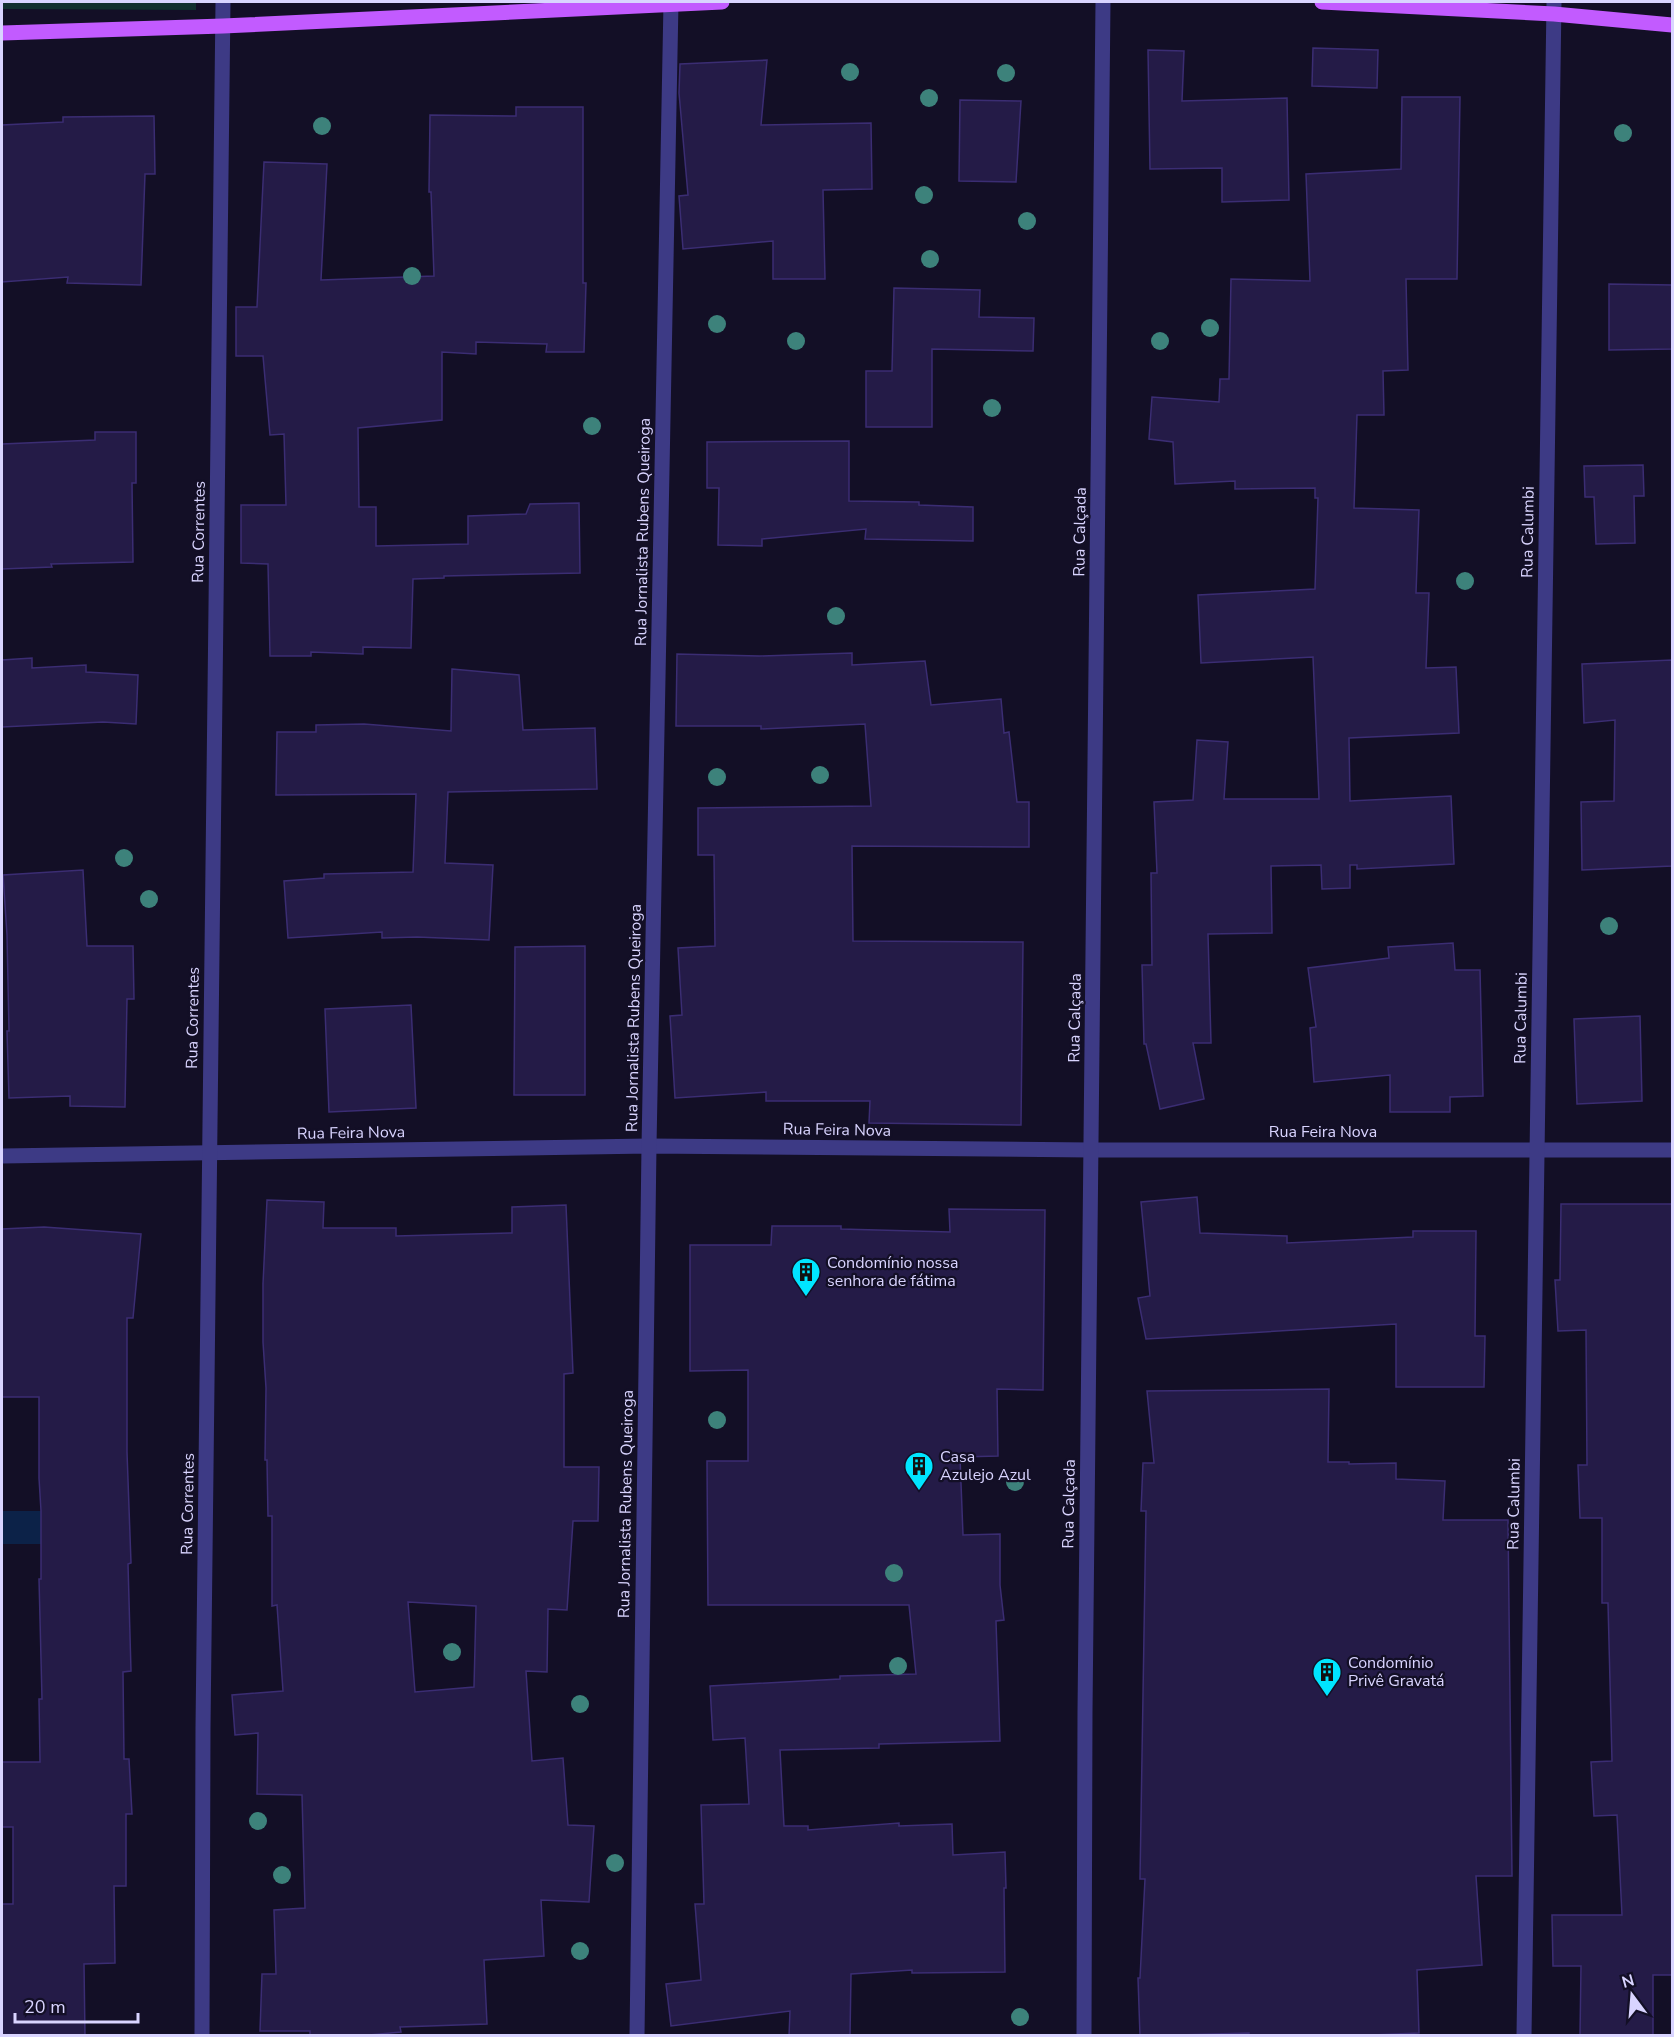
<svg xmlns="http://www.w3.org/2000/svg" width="1674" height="2037" viewBox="0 0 1674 2037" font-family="'Nunito Sans',sans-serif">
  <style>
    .green { fill: #12302f }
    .water { fill: #0c2248 }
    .building { fill: #241b47; stroke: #3b2d73; stroke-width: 1.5; fill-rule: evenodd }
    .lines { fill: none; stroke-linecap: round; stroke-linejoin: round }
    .minor { stroke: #3d3a85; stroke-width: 15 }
    .primary { stroke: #c25bff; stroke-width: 15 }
    .tree { fill: #3d827b }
    .labels { text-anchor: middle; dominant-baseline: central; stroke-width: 4.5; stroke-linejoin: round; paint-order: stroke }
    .street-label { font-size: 16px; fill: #d9d4ff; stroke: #130f26 }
    .poi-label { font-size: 16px; fill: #d9d4ff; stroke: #130f26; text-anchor: start }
  </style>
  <rect width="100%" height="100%" fill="#130f26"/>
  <!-- green -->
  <path class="green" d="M2,2H196V10L2,9Z"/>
  <!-- water -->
  <rect class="water" x="2" y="1511" width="39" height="33"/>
  <!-- building -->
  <g class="building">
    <path d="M1313,48L1378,50L1377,88L1312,86Z"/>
    <path d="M1148,50L1184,51L1182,101L1287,98L1289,200L1222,202V168L1150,169Z"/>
    <path d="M767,60L761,125L871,123L872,189L823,190L825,279H773V241L683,249L679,196L688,195L679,93L680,64Z"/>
    <path d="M1402,97H1460L1457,279H1406L1408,370L1383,371L1384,415H1357L1354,508L1419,510L1416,593H1429L1426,668L1456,667L1459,733L1349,738L1350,801L1451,796L1454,864L1357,869V865H1350V888L1322,889L1321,865L1271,866L1272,933L1208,934L1211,1043H1193L1204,1099L1160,1109L1146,1044H1144L1142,965H1152L1151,873H1157L1154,802L1193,800L1197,740L1228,742L1224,799H1319L1313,657L1201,663L1198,595L1315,589L1318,498H1315V488L1235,489V481L1175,484L1173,442L1149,439L1152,397L1219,402L1220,379H1229L1231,279L1310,281L1306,174L1401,169Z"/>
    <path d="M960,100L1021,101L1016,182L959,181Z"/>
    <path d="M516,107H583V283H586L584,352H546L547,344L476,342V354L442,352V420L358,428L359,507H376V546L468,544V516L526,514L530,504L579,503L580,573L444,576V578L413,579L411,648L363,647V654L311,652V656H270L268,564L241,563V505H286L284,434L270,435L263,356H236V307H257L264,162L327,164L321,280L434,276L431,192H429L430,115L516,116Z"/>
    <path d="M154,116L155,174H145L141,285L67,283L68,277L2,282V125L63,122V117Z"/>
    <path d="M1609,284L1672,285V349L1609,350Z"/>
    <path d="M894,288L980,290L979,317L1034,318L1033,351L932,349V427H866V371H892Z"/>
    <path d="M95,432H136V483H132L133,562L51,564L52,567L2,569V444L95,440Z"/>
    <path d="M849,441V501L919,502V505L973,507V541L865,539L866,529L762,539V546L718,545L719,488H707V442Z"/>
    <path d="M1643,465L1644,496H1634L1635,543L1596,544L1594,497H1585L1584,466Z"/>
    <path d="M852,653V665L925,661L931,705L1001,699L1004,733L1009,732L1017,802H1029V847L852,846L853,941L1023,942L1021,1125L869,1123L870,1101H766V1092L675,1098L670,1016L682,1015L678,948L715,946L714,855H698V808L871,806L865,724L761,729V726H676L677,654L759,656Z"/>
    <path d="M32,658V668L86,665V672L138,675L136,724L103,722L2,727V660Z"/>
    <path d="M1672,660V866L1582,870L1581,802L1614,801L1615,720L1584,723L1582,664Z"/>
    <path d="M452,669L519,675L523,730L595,728L597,789L448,792L445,863L493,865L489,940L417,937L382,938V932L288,938L284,881L324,878V874L413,872L416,794L276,795L277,732H316V725L364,724L451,731Z"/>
    <path d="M83,870L87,946H133L134,999H127L125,1107L70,1106V1096L9,1098L7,1031H9L7,935L3,875Z"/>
    <path d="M1453,943L1455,970H1480L1483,1096L1450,1097V1112H1390V1075L1314,1082L1310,1028L1316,1027L1308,968L1389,958L1388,947Z"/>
    <path d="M585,946V1095H514L515,947Z"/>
    <path d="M411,1005L416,1108L329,1112L325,1009Z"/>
    <path d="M1640,1016L1642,1101L1577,1104L1574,1019Z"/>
    <path d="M1197,1197L1200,1233L1287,1236V1243L1413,1237V1231H1476L1475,1336H1485L1484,1387H1396V1324L1146,1339L1138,1298L1150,1296L1141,1202Z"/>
    <path d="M267,1200L324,1202L323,1228H396V1236L512,1233V1207L566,1205L573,1373L564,1374V1467H599L598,1521H573L567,1610L548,1609L547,1672L526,1671L532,1761L563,1758L568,1825L594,1826L589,1902L541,1900L544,1956L484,1960L487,2024L400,2027L401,2032L358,2036H310V2031H260L262,1974H276L274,1910L305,1908L302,1795L257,1794L258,1733L235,1735L232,1695L283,1691L277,1605L272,1606V1516H268L267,1460H265L266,1388L263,1342V1284ZM408,1602L476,1606L474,1687L415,1692Z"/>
    <path d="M1561,1204H1672V1975H1653V2036H1580L1581,1966H1553L1552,1915H1622L1617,1815L1594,1816L1591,1762L1612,1761L1608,1603H1602V1518H1580L1578,1465H1587L1586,1330L1558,1331L1555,1280H1560Z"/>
    <path d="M949,1209L1045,1210L1043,1390L997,1389L998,1456L960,1457L963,1535L1000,1534V1585L1004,1620L996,1621L1000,1741L879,1744V1748L780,1750L784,1826H808V1830L899,1823V1826L952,1824L953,1855L1005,1852L1006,1888H1004L1005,1972L912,1973V1970L851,1974L850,2036H789L790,2011L671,2026L666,1984L701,1980L695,1904H704L701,1805L749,1804L745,1738L713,1740L710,1686L840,1679V1676L916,1674L909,1605H708L707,1461H748V1370L690,1371V1245H771L772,1226H841V1229L950,1232Z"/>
    <path d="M44,1227L141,1234L133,1318H127V1452L131,1563L128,1564L131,1671L123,1672L124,1759H129L132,1814H126V1886H114L115,1963L84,1964L85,2036H2V1904H13V1827H2V1762H40L39,1699H42L39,1579H41V1511L39,1478V1397H2V1229Z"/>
    <path d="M1329,1389L1328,1462H1349V1464L1396,1463V1479L1445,1481L1443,1520H1508L1512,1876H1476L1482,1965L1417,1970L1419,2033L1348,2036H1249V2033L1140,2036L1138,1978H1140L1145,1879H1140L1146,1511H1141L1143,1463H1154L1147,1391Z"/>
  </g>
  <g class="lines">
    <!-- minor -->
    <g class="minor">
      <path d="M2,1156L649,1146L1091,1150H1672"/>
      <path d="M202,2036L203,1728L223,2"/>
      <path d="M637,2036L649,1146L671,2"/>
      <path d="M1084,2036L1085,1711L1103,2"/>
      <path d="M1524,2036L1554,2"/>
    </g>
    <!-- primary -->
    <g class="primary">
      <path d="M1322,2L1554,14L1672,25"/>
      <path d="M2,33L223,26L722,2"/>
    </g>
  </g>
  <!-- trees -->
  <g class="tree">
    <circle cx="850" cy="72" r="9"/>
    <circle cx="1006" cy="73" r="9"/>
    <circle cx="929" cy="98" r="9"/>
    <circle cx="322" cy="126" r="9"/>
    <circle cx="1623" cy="133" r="9"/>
    <circle cx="924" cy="195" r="9"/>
    <circle cx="1027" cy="221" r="9"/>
    <circle cx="930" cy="259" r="9"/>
    <circle cx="412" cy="276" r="9"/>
    <circle cx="717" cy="324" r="9"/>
    <circle cx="1210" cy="328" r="9"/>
    <circle cx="796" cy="341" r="9"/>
    <circle cx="1160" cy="341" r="9"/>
    <circle cx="992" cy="408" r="9"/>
    <circle cx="592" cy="426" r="9"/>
    <circle cx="1465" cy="581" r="9"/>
    <circle cx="836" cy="616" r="9"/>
    <circle cx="820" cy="775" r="9"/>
    <circle cx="717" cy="777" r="9"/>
    <circle cx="124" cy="858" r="9"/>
    <circle cx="149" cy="899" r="9"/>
    <circle cx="1609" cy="926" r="9"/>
    <circle cx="717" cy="1420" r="9"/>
    <circle cx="1015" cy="1482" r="9"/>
    <circle cx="894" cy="1573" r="9"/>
    <circle cx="452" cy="1652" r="9"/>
    <circle cx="898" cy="1666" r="9"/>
    <circle cx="580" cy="1704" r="9"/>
    <circle cx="258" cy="1821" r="9"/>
    <circle cx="615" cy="1863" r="9"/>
    <circle cx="282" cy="1875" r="9"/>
    <circle cx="580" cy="1951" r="9"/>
    <circle cx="1020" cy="2017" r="9"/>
  </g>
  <!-- icons -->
  <defs>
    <g id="building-pin" transform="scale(1.5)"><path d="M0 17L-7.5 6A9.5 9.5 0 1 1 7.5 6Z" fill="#00e5ff" stroke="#130f26"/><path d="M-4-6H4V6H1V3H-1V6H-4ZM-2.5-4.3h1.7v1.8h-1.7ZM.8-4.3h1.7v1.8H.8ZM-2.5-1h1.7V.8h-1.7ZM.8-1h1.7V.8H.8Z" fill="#111"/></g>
  </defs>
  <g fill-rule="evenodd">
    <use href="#building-pin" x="806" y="1272"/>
    <use href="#building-pin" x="919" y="1466"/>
    <use href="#building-pin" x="1327" y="1672"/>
  </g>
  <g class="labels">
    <!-- street labels -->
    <g class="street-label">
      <text transform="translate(199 532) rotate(-89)">Rua Correntes</text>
      <text transform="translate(643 532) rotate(-89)">Rua Jornalista Rubens Queiroga</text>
      <text transform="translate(1080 532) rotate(-89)">Rua Calçada</text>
      <text transform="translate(1528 532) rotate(-89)">Rua Calumbi</text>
      <text transform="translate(193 1018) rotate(-89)">Rua Correntes</text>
      <text transform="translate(634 1018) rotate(-89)">Rua Jornalista Rubens Queiroga</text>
      <text transform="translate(1075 1018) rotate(-89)">Rua Calçada</text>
      <text transform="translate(1521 1018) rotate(-89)">Rua Calumbi</text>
      <text transform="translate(837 1130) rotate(1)">Rua Feira Nova</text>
      <text x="1323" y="1132">Rua Feira Nova</text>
      <text transform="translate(351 1133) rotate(-1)">Rua Feira Nova</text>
      <text transform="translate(188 1504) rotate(-89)">Rua Correntes</text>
      <text transform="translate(626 1504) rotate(-89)">Rua Jornalista Rubens Queiroga</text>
      <text transform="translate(1069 1504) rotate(-89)">Rua Calçada</text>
      <text transform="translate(1514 1504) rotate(-89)">Rua Calumbi</text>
    </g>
    <!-- poi labels -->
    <g class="poi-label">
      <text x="827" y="1263">Condomínio nossa<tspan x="827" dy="18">senhora de fátima</tspan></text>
      <text x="940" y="1457">Casa<tspan x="940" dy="18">Azulejo Azul</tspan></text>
      <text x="1348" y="1663">Condomínio<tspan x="1348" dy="18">Privê Gravatá</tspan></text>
    </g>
  </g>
  <!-- border -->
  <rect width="1674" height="2037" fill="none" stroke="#d9d4ff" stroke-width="6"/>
  <!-- north arrow -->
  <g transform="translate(1632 1995) rotate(344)" stroke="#130f26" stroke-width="4.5" paint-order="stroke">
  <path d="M0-4.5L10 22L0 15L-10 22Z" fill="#d9d4ff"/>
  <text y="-9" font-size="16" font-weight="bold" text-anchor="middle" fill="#d9d4ff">N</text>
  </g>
  <!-- scale -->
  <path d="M15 2013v9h123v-9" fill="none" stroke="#d9d4ff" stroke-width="3"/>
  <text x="24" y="2013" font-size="18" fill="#d9d4ff" stroke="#130f26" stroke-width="4.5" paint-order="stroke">20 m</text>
</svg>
